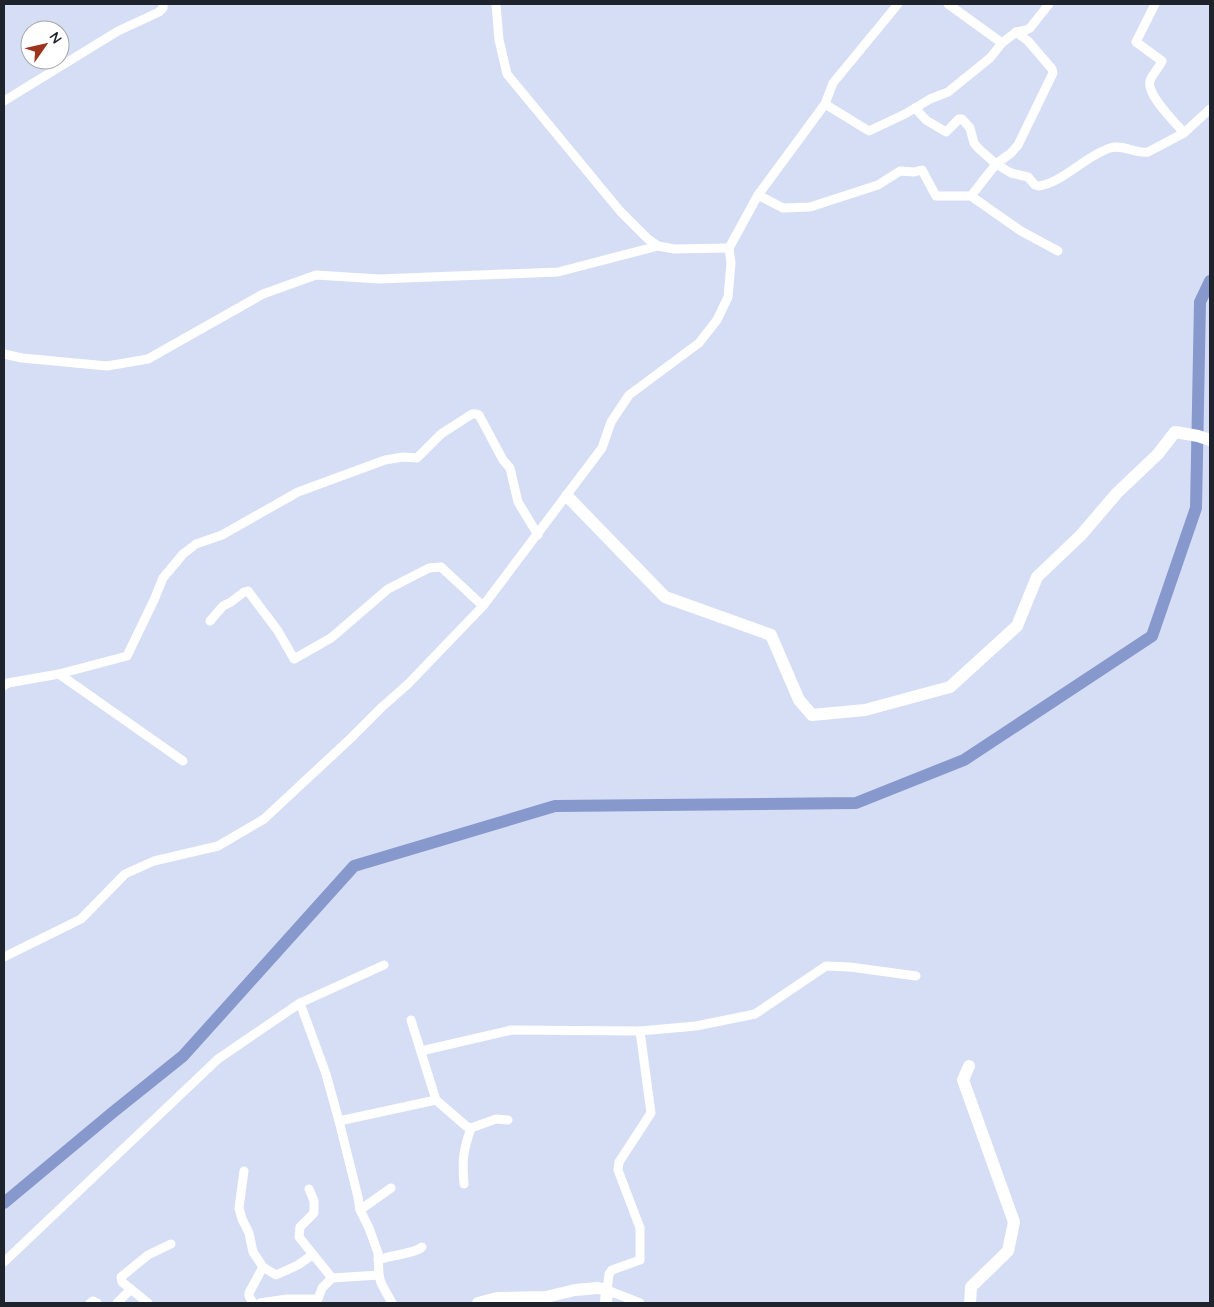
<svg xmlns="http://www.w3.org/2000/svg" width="1214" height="1307" viewBox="0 0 1214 1307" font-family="Quicksand,sans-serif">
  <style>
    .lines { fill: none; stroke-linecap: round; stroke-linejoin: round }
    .river { stroke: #8698cc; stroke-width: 12 }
    .street { stroke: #fff; stroke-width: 9 }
    .secondary { stroke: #fff; stroke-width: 12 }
  </style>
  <rect width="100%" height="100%" fill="#d6def6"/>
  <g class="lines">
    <!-- river -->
    <path class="river" d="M4,1203L112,1113L183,1056L354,866L555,806L856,803L964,760L1152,636L1196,508L1200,302L1210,281"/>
    <!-- street -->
    <g class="street">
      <path d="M496,4L499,40L507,74L620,211L648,239L658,246L674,249L729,248"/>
      <path d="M948,4L1002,43L1016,32L1026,30L1030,28L1049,4"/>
      <path d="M1155,4L1136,42L1162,61C1159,68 1152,74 1150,81C1146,95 1176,123 1184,133"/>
      <path d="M4,101L118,31L159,12L163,8V4"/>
      <path d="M825,104L869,131L905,114L930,99L948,92L990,58L1002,43"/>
      <path d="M915,108L926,120L946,132L959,119H962L970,128L974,143L978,148L996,164L1011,173L1028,177L1035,185L1039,186C1064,182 1085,156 1110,148C1123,144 1135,154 1148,152L1184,133L1210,109"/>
      <path d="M758,195L783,208L810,207L878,185L900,171L914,172L922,170L936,196H971L1021,231L1058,251"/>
      <path d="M971,196L996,164L1011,153L1018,145L1053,73L1052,69L1028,41L1016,32"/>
      <path d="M4,354L22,358L107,366L148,359L263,294L316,275L379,279L558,272L658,246"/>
      <path d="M210,621L223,606L231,602L244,592L248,591L278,631L294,659L331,638L388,589L429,568L441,567L483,606"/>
      <path d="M59,674L183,761"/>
      <path d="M4,686L8,683L59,674L127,656L154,600L163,578L183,554L196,544L222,535L298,492L385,460L403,457L417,458L441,434L472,414H476L479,415L503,460L510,468L518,502L538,535"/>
      <path d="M4,957L81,919L125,874L154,861L218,846L264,819L351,738L382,707L408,684L483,606L602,448L611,422L629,395L699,343L717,320L728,297L731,263L729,248L758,195L825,104L833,83L898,4"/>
      <path d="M300,1003L326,1074L339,1121L358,1197L360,1210L369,1228L378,1253L379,1275L381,1283L392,1303"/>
      <path d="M411,1020L436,1100L466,1126L471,1128L496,1119L508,1120"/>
      <path d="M640,1031L651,1113L619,1162L618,1170L640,1228V1260L612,1270L609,1274L607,1290L640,1303"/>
      <path d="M421,1051L512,1030L640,1031L696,1026L755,1014L826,966L850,967L916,976"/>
      <path d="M339,1121L436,1100"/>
      <path d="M244,1171L239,1208L242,1219L249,1233L253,1252L263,1267L276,1275L298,1265L312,1255"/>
      <path d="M464,1184C462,1160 463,1151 471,1128"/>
      <path d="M309,1189L314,1201V1213L300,1227L299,1237L332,1278"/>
      <path d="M360,1210L391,1188"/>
      <path d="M378,1260C391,1255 414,1254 422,1247"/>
      <path d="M4,1262L218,1059L300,1003L384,965"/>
      <path d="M90,1303L93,1301L97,1303"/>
      <path d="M117,1303L131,1289"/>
      <path d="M148,1303L122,1282L121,1277L148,1255L171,1244"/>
      <path d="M253,1303L249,1296V1293L263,1267"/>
      <path d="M260,1303L287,1299H318L322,1288L332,1278L379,1275"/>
    </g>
    <!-- secondary -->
    <g class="secondary">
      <path d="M567,496L665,597L771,635L799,700L812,715L865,710L950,687L1017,626L1037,577L1081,535L1117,493L1158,454L1175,432L1198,436L1210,440"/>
      <path d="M969,1066L963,1080L1014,1222L1008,1251L971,1287L970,1303"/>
      <path d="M478,1303L497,1298L546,1297L575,1290L598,1288L607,1290L606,1303"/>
    </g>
  </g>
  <!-- border -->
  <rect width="1214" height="1307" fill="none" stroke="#1f232b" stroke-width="10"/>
  <!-- north arrow -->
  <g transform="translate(45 45) rotate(56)"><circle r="24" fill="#ffffff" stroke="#a5a7aa"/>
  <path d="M0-4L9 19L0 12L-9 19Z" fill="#9d341d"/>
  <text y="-8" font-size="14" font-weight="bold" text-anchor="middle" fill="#1f232b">N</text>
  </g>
</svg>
